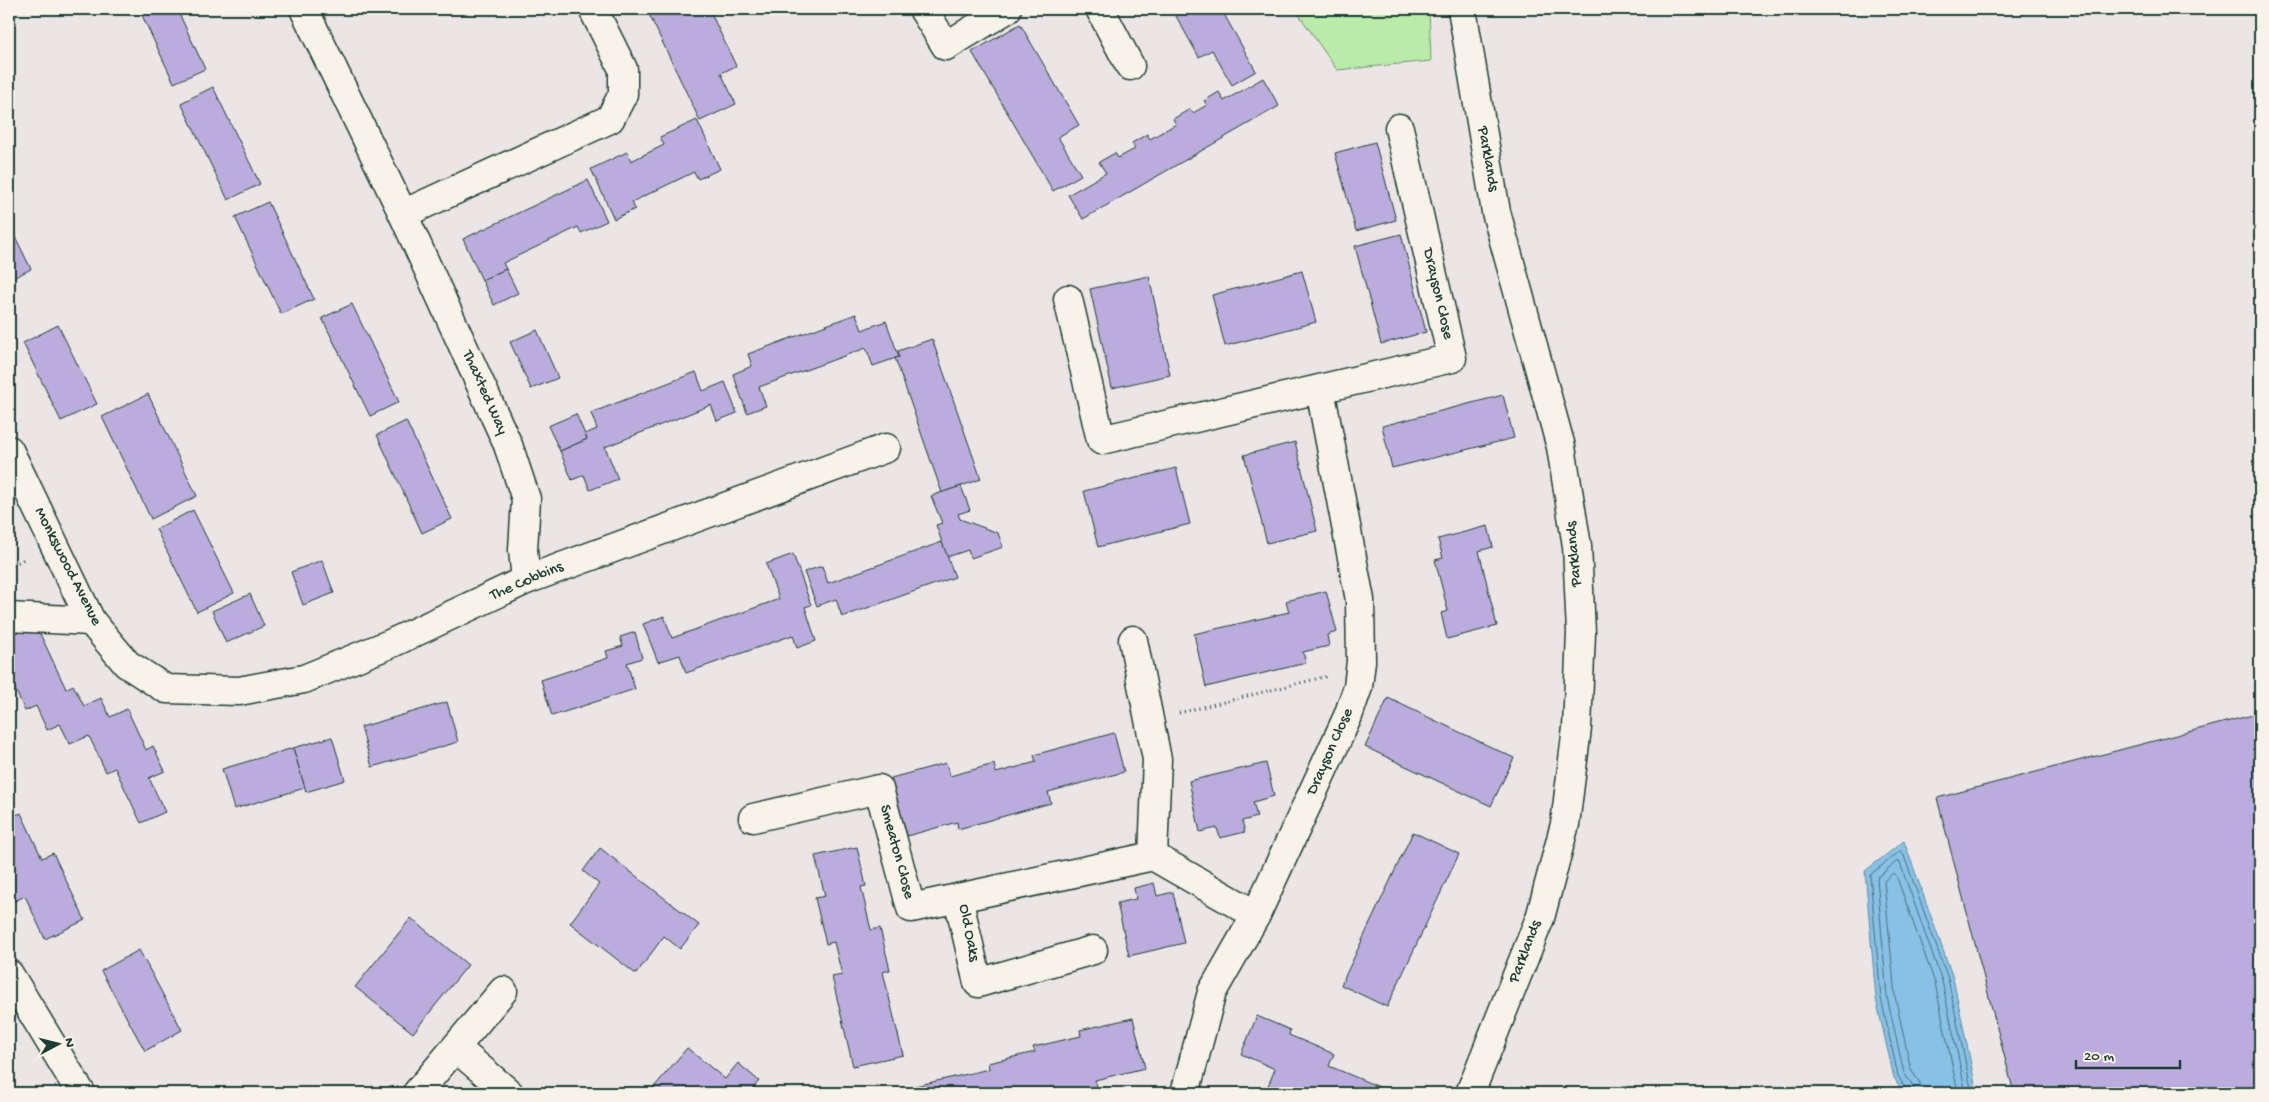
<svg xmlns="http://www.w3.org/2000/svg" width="2269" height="1102" viewBox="0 0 2269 1102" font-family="'Gochi Hand',sans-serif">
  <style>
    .green { fill: #bbeba9; stroke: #6d946e }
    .water { fill: #88c0e6; stroke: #5e8c9f }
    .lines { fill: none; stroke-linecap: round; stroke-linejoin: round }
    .shore { stroke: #49717b; stroke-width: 1 }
    .building { fill: #baacdc; stroke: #1f3d34 }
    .minor-casing { stroke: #1f3d34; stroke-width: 31 }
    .path { stroke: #1f3d34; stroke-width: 3; stroke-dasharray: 1 4; stroke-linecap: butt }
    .minor { stroke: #f7f3e8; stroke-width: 28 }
    .labels { text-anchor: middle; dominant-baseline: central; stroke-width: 4; stroke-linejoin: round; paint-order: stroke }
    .street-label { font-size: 16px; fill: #1f3d34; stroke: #f7f3e8 }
  </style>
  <rect width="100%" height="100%" fill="#ebe5e6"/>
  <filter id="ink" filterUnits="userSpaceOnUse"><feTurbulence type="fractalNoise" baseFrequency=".02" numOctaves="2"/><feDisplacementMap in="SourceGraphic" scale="10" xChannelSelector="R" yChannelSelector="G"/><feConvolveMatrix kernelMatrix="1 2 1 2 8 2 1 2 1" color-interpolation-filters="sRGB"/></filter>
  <g filter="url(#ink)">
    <!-- green -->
    <path class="green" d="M1295,9H1429L1431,61L1337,70Z"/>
    <!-- water -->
    <path class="water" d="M1904,841L1953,978L1977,1093H1904L1894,1078L1876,999L1865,871Z"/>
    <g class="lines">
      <!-- shore -->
      <g class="shore">
        <path d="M1908,1093L1898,1076L1881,998L1870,875L1900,851L1903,853L1948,979L1972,1093"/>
        <path d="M1914,1093L1913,1086L1904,1073L1887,997L1877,878L1897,861L1900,863L1942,981L1966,1093"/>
        <path d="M1922,1093L1920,1083L1911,1070L1895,996L1884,881L1893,873L1896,875L1935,983L1958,1093"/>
      </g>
    </g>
    <!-- building -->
    <g class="building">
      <path d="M139,9H177L205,69L174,83Z"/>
      <path d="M655,9H709L736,66L721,73L736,104L700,121L648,12Z"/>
      <path d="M1172,9H1221L1256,71L1232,85L1212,50L1199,57Z"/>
      <path d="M1020,24L1079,125L1058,137L1081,175L1053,191L972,52Z"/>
      <path d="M1263,78L1279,106L1083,219L1068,195L1106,173L1099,162L1115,153L1118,158L1135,149L1132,143L1147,134L1150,139L1176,124L1173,119L1190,109L1193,113L1207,105L1204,101L1219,92L1224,101Z"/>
      <path d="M213,87L260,184L228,200L181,103Z"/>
      <path d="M697,120L720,169L698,179L694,172L632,202L635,209L614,219L591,169L627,152L631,161L664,145L660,137Z"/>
      <path d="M1375,142L1396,220L1356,231L1335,153Z"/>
      <path d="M588,180L607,221L581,233L578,227L503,263L506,269L482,280L463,239Z"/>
      <path d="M268,202L314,299L281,314L235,217Z"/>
      <path d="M9,224L31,269L9,280Z"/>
      <path d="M1401,234L1426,332L1381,344L1355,246Z"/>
      <path d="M506,269L518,293L494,305L482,280Z"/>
      <path d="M1302,271L1316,322L1225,346L1212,295Z"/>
      <path d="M1149,276L1170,375L1112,388L1090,289Z"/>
      <path d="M352,304L399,402L370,416L322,318Z"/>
      <path d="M856,314L862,330L886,321L899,357L873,366L866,348L759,387L766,406L747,413L733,374L752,366L748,354Z"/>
      <path d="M58,325L97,404L61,421L23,343Z"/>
      <path d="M537,330L558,378L531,389L510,342Z"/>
      <path d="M932,339L981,479L942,493L895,358L899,357L898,351Z"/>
      <path d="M696,372L703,391L725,382L737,413L717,421L711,405L605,447L618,479L590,490L584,475L572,480L560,451L587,439L585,434L597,429L591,413Z"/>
      <path d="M148,394L197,496L151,519L102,417Z"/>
      <path d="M1503,395L1514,438L1392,468L1382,426Z"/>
      <path d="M576,414L587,439L560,451L548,426Z"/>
      <path d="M406,421L452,519L422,533L377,435Z"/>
      <path d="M1295,442L1317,531L1267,543L1244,455Z"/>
      <path d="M1176,468L1190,524L1098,547L1084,491Z"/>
      <path d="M961,486L970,510L958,514L960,519L998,533L1003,547L971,558L968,550L947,557L936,525L942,523L931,496Z"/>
      <path d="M193,510L234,593L197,612L156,529Z"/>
      <path d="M1488,526L1493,547L1479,551L1497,626L1447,639L1441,613L1448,611L1435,560L1443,558L1438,539Z"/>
      <path d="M942,542L955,577L842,617L836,599L817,606L804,572L822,566L828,583Z"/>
      <path d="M793,554L811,605L805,607L816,641L797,648L793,635L686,673L680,655L658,662L643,624L664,616L672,638L779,599L766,564Z"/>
      <path d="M322,560L334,593L303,605L291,572Z"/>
      <path d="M1326,591L1337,632L1327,635L1329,646L1303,652L1306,663L1206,687L1194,634L1289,612L1286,601Z"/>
      <path d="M250,594L264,626L226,643L212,611Z"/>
      <path d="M35,623L66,689L73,685L84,706L101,698L110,717L127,709L146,750L153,746L165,771L149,778L165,812L141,823L115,768L106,772L89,736L70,744L60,724L47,730L36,706L25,711L9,676V635Z"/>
      <path d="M635,632L642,658L627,663L635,689L552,716L541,680L608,658L606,651L623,646L620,637Z"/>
      <path d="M1388,698L1514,758L1491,806L1365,747Z"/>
      <path d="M447,702L458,742L372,767L361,727Z"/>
      <path d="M2260,713V1093H2014L1937,798Z"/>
      <path d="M1114,733L1124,772L1048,792L1051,803L958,829L957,822L907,836L891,778L946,763L950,776L994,764L996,773L1036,762L1034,755Z"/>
      <path d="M332,737L345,780L306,792L293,748Z"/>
      <path d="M293,748L305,788L234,809L222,769Z"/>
      <path d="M1266,763L1274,796L1253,802L1257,817L1242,821L1245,832L1220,838L1217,828L1200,832L1189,781Z"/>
      <path d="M9,799L16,815L21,813L42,858L53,853L85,920L45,939L25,896L15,901L9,888Z"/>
      <path d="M1413,832L1459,854L1387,1007L1341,985Z"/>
      <path d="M857,847L866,886L861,887L871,930L880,928L890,970L883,972L903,1055L853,1066L832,977L842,975L834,942L826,944L815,898L825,896L815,856Z"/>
      <path d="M600,848L699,925L680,949L664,936L636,974L570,923L599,884L583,871Z"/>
      <path d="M1154,883L1157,896L1173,892L1184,943L1129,956L1117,903L1136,899L1134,888Z"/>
      <path d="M411,918L468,965L413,1033L355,987Z"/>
      <path d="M139,950L182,1030L145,1051L101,971Z"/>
      <path d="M1257,1016L1290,1030L1289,1035L1334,1054L1329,1066L1384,1089L1382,1093H1286L1268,1086L1275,1069L1241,1054Z"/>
      <path d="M1133,1018L1145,1068L1095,1080L1097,1086L1067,1093H917L915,1086L989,1069L988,1063L1035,1052L1033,1047L1081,1036L1080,1030Z"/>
      <path d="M687,1048L725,1079L738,1063L759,1081L749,1093H649Z"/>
    </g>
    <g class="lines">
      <!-- minor casing -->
      <g class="minor-casing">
        <g id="minor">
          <path d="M304,9L403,214L508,445L526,499L523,550L526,580"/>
          <path d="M923,9L946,46L1007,9"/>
          <path d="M1100,9L1130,66"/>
          <path d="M1462,9L1496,212L1561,447L1577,546L1581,633L1577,728L1565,824L1540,918L1470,1093"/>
          <path d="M403,214L610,119L623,94V69L593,9"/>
          <path d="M1068,299L1101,440L1452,358L1399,128"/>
          <path d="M9,450L91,621L127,664L166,689L239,691L304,679L392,643L526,580L886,448"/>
          <path d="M9,617L91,621"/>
          <path d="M1133,640L1157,759L1153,856"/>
          <path d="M753,818L879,789L911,908L958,898"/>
          <path d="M1093,950L978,983L958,898L1153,856L1256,915"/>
          <path d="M9,974L81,1093"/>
          <path d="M456,1048L509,1093"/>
          <path d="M417,1093L503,991"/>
          <path d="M1185,1093L1212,992L1256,915L1348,716L1358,687L1361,661L1360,600L1320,389"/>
        </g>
      </g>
      <!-- path -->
      <g class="path">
        <path d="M9,567L26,558"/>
        <path d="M1179,713L1328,676"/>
      </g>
      <!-- minor -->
      <use href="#minor" class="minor"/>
    </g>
  </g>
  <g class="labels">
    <!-- street labels -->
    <g class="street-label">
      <text transform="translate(1487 159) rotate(80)">Parklands</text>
      <text transform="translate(1437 294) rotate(77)">Drayson Close</text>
      <text transform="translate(484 393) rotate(66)">Thaxted Way</text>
      <text transform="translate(1575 554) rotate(-95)">Parklands</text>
      <text transform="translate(67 567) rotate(63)">Monkswood Avenue</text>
      <text transform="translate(527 582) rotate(-23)">The Cobbins</text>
      <text transform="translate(1331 752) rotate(-66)">Drayson Close</text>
      <text transform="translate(896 852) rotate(75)">Smeaton Close</text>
      <text transform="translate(968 933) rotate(79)">Old Oaks</text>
      <text transform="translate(1526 952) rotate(-69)">Parklands</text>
    </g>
  </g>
  <!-- margin -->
  <rect width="2269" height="1102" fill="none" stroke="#f7f3e8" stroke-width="30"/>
  <rect x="15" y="15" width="2239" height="1072" fill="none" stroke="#1f3d34" stroke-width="2" filter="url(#ink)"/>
  <!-- north arrow -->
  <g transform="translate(58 1044) rotate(83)" stroke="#f7f3e8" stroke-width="4" paint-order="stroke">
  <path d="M0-4L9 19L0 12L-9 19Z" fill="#1f3d34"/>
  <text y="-8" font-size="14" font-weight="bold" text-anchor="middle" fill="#1f3d34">N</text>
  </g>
  <!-- scale -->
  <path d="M2076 1060v8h104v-8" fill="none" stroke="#1f3d34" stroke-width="2.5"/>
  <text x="2084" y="1060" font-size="15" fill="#1f3d34" stroke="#f7f3e8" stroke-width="4" paint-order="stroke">20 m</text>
</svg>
